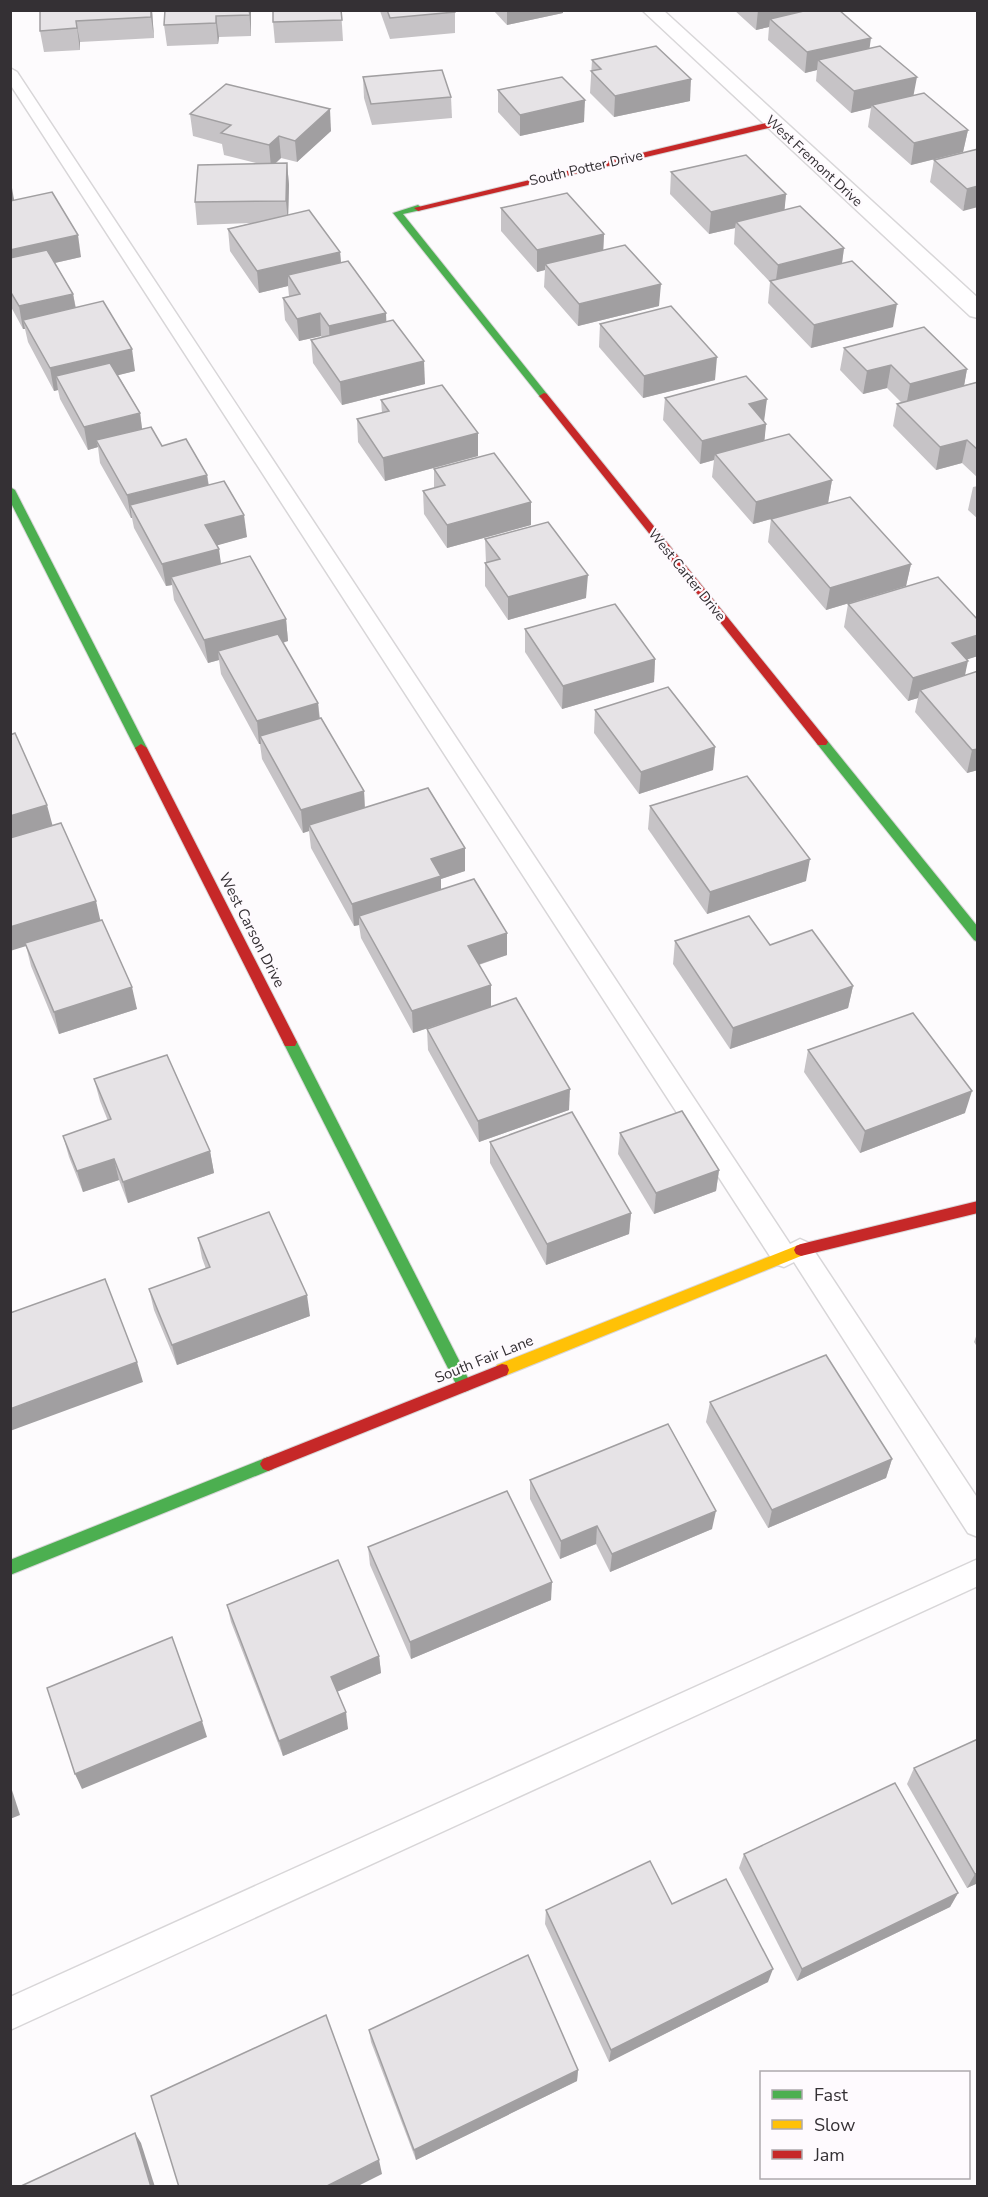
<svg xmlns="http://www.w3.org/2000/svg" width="988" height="2197" viewBox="0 0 988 2197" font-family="'Nunito Sans',sans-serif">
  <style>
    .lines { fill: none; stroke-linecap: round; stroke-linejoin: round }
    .lane-casing { stroke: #d8d6d8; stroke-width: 3 }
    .street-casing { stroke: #d8d6d8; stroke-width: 3 }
    .fast-casing { stroke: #d8d6d8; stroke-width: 2 }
    .slow-casing { stroke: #d8d6d8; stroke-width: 2 }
    .jam-casing { stroke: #d8d6d8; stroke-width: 2 }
    .lane { fill: #fffeff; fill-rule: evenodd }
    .street { fill: #fffeff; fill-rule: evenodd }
    .fast { fill: #4caf50; fill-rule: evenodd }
    .slow { fill: #ffc107; fill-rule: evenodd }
    .jam { fill: #c62828; fill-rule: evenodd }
    .wall { fill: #c6c3c6 }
    .shaded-wall { fill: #a19fa1 }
    .building { fill: #e6e3e6; stroke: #a19fa1; stroke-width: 1.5 }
    .labels { text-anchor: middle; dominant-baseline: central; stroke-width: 4.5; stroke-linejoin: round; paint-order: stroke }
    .far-street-label { font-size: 14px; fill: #343034; stroke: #fefafe }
    .street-label { font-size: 15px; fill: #343034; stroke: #fefafe }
  </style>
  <rect width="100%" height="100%" fill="#fdfbfd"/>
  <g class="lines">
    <!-- lane casing -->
    <g class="lane-casing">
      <g id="lane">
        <path d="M10,68L17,72L790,1244L800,1239L809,1243L978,1499V1537L968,1533L794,1262L784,1267L775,1264L10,84Z"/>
        <path d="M978,1559V1586L10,2030V1997Z"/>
      </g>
    </g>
    <!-- street casing -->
    <g class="street-casing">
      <path id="street" d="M642,10H663L978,298V318L970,316Z"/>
    </g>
    <!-- fast casing -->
    <g class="fast-casing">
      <g id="fast">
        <path d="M418,205L422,208L421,210L403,214L547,394V398H541L393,213Z"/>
        <path d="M10,487L15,490L147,748L145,751H137L135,748L10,501Z"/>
        <path d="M822,738L826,739L978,927V942L974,940L818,745L816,742L818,739Z"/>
        <path d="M290,1037L297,1042L469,1380L471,1385L469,1390L464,1392L459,1390L283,1042Z"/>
        <path d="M268,1457L273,1459L276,1464L273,1469L10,1575V1560Z"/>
      </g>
    </g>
    <!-- slow casing -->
    <g class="slow-casing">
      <path id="slow" d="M801,1244L806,1246L808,1250L806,1254L507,1375L502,1376L497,1375L495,1370L497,1365Z"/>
    </g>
    <!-- jam casing -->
    <g class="jam-casing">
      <g id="jam">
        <path d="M774,121L778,124L777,126L418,211L414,208Z"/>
        <path d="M544,393L547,394L826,739L828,742L826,745H818L541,398L539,396Z"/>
        <path d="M141,744L147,748L297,1042L295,1046H285L283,1042L135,748Z"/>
        <path d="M978,1201V1213L801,1256L796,1254L794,1250L796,1246L801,1244Z"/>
        <path d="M502,1364L507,1365L509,1370L507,1375L268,1471L263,1469L260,1464L263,1459Z"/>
      </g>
    </g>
    <!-- lane -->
    <use href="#lane" class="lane"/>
    <!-- street -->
    <use href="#street" class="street"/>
    <!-- fast -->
    <use href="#fast" class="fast"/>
    <!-- slow -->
    <use href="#slow" class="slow"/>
    <!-- jam -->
    <use href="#jam" class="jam"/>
  </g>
  <!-- wall -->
  <g class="wall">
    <path d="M40,10H152L154,38L80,42V50L44,52L40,31Z"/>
    <path d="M165,10H251V36L219,37L218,44L167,46L164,25Z"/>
    <path d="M341,10L343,41L275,43L273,22Z"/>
    <path d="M455,10V33L390,39L380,11Z"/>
    <path d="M493,10H563V13L507,25Z"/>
    <path d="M734,10H839L869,49L914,96L968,130L963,152L911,165L868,127L871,108L851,113L816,81L817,70L805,73L768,40L769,27L756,30Z"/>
    <path d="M592,60L690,101L614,117L590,93Z"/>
    <path d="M363,77L451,97L452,118L372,125L364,98Z"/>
    <path d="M498,90L584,122L520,136L498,112Z"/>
    <path d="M190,114L331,131L297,162L281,158L276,163H287L289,185L288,215L340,252L341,263L386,313V322L425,384L342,405L313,363L311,340L322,338L321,336L299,341L285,320L283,298L289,296L288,286L259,293L230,251L228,229L251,223L197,225L195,202L256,163L224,155L222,144L193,136Z"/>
    <path d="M978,149L963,211L930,182L934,160Z"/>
    <path d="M671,172L786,194L784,210L844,248L842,263L893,327L811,348L768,303L770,282L734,244L735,228L709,234L670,194Z"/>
    <path d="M10,186L14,201L81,257L55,263L73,294L76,308L135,371L118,375L140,413L142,429L162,446L207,475L209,485L247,537L217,545L221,564L286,619L288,641L283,643L318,703L320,718L364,791L365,808L465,871L441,879V890L507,955L479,965L491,985V1007L413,1033L361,938L359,925L354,926L311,848L309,831L303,833L262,759L260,744H259L221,674L219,660L208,663L174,600L172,585L166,586L134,528L132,518H131L100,463L98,447L88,450L60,399L58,390L54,391L28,342L25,329H23L10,305Z"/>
    <path d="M501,208L604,234L603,250L659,306L578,326L544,287L545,270L537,272L501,231Z"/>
    <path d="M600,324L715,380L643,398L599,347Z"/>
    <path d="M844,348L967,369L964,385L978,382V478L962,463L936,470L893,426L897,404L901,402L887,388L863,394L840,370Z"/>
    <path d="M665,398L764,421L766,424L764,440L832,480L828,503L911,564L906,586L826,610L768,542L771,519L753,524L712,477L714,460L700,464L663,420Z"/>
    <path d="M381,400L478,433V456L385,481L358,442L357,419L382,413Z"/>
    <path d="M434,469L531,502V525L447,548L424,514L423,491L434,488Z"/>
    <path d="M978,486V519L968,510L973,487Z"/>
    <path d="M485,539L586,598L508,620L485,586V563H486Z"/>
    <path d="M848,604L978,656L967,659L965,675L978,671V770L967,773L915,712L918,698L908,701L844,627Z"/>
    <path d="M525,629L655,659L654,682L562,709L525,652Z"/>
    <path d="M595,710L715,747L713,770L639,794L594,733Z"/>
    <path d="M11,735L52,826L100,920L137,1009L59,1034L31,966L26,946Z"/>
    <path d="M650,806L806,881L707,914L648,829Z"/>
    <path d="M675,941L770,945L853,986L848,1008L730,1049L673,964Z"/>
    <path d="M427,1029L569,1110L479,1142L428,1050Z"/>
    <path d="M808,1050L965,1113L860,1153L804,1072Z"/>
    <path d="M94,1079L210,1151L214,1173L128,1203L119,1180L83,1192L69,1157L63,1136L108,1121L100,1101Z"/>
    <path d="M620,1133L719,1170L716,1191L654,1214L618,1154Z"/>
    <path d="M490,1142L631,1213L629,1234L546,1265L490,1163Z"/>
    <path d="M198,1238L310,1316L177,1365L154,1310L149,1289L206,1269L202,1258Z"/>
    <path d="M978,1331V1348L974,1342Z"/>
    <path d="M710,1402L892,1459L886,1478L768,1528L706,1422Z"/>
    <path d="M530,1480L712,1529L610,1572L596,1544L560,1559L530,1499Z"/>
    <path d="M368,1547L551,1600L411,1659L370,1565Z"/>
    <path d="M227,1605L379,1656L381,1673L337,1692L348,1729L283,1756L231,1622Z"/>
    <path d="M978,1739V1883L967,1888L907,1784L914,1768Z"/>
    <path d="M744,1854L958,1893L950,1907L797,1981L739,1868Z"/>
    <path d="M672,1904L768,1982L609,2062L545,1924L546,1910Z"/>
    <path d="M369,2030L578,2070L577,2081L416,2160L371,2042Z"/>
  </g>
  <!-- shaded-wall -->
  <g class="shaded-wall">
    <path d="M151,10H152L154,38L151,17Z"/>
    <path d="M249,10H251V36Z"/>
    <path d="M507,10H563V13L507,25Z"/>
    <path d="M758,10H815L770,19L769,27L756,30Z"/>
    <path d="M216,16L219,37L218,44L216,23Z"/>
    <path d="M76,21L80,42V50L77,28Z"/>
    <path d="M871,38L868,59L818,60L817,70L805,73L807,52Z"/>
    <path d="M917,77L913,98L872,105L871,108L851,113L854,91Z"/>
    <path d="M691,79L690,101L614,117L615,96Z"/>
    <path d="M585,100L584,122L520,136V115Z"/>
    <path d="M330,109L331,131L297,162L295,141Z"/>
    <path d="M968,130L963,152L911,165L914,143Z"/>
    <path d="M279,136L281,158L271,167L269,145Z"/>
    <path d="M287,163L289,185L288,223L286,201Z"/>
    <path d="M978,186V207L963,211L967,189Z"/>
    <path d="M12,188L16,211L10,212V189Z"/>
    <path d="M786,194L784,216L736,222L735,228L709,234L711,212Z"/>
    <path d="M604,234L603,256L545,264V270L537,272V250Z"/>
    <path d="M78,235L81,257L10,273V250Z"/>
    <path d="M844,248L841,270L775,287L778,265Z"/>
    <path d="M340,252L342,274L288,275V286L259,293L257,271Z"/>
    <path d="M661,284L659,306L578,326L579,304Z"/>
    <path d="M73,294L77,316L23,320L25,329H23L19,306Z"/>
    <path d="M897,304L893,327L811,348L814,325Z"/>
    <path d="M320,313L321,336L299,341L297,319Z"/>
    <path d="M386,313L387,335L330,349L329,326Z"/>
    <path d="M132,349L135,371L63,389L56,376L58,390L54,391L50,368Z"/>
    <path d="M717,357L715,380L643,398L644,376Z"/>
    <path d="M424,361L425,384L342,405L340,382Z"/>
    <path d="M891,365L887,388L863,394L867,371Z"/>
    <path d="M967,369L963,392L906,407L910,384Z"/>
    <path d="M767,399L764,422L749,404Z"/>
    <path d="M140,413L143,436L96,440L98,447L88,450L84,427Z"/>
    <path d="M766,424L764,446L715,454L714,460L700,464L702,441Z"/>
    <path d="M478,433V456L385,481L383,458Z"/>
    <path d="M967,440L962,463L936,470L940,447Z"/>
    <path d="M207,475L210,497L130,505L132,518H131L127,495Z"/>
    <path d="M832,480L828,503L753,524L756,502Z"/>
    <path d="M531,502V525L447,548V525Z"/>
    <path d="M244,515L247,537L208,548L205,525Z"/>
    <path d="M219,549L222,571L171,577L172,585L166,586L162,564Z"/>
    <path d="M911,564L906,586L826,610L830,588Z"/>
    <path d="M588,575L586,598L508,620V597Z"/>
    <path d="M286,619L288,641L222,659L218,651L219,660L208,663L204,640Z"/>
    <path d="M978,635V656L947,666L952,643Z"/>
    <path d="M655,659L654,682L562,709L563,686Z"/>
    <path d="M968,661L963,684L920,690L918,698L908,701L913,678Z"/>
    <path d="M318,703L320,726L260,736L261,744H259L257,721Z"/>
    <path d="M715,747L713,770L639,794L641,772Z"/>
    <path d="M978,749V770L967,773L972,750Z"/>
    <path d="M364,791L365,814L309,825V831L303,833L301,810Z"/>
    <path d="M47,805L53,827L10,840V816Z"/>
    <path d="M465,848V871L441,879V898L359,916V925L354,926L352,904L431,859Z"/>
    <path d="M810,859L806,881L707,914L710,892Z"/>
    <path d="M96,901L101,923L10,951V927Z"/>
    <path d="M507,933V955L468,968V946Z"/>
    <path d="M491,985V1007L413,1033L412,1011Z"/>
    <path d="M853,986L848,1008L730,1049L733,1028Z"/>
    <path d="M132,987L137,1009L59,1034L54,1012Z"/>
    <path d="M570,1089L569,1110L479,1142L478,1121Z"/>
    <path d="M972,1091L965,1113L860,1153L865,1131Z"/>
    <path d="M210,1151L214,1173L128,1203L123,1182Z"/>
    <path d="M114,1159L119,1180L83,1192L77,1171Z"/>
    <path d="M719,1170L716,1191L654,1214L656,1193Z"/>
    <path d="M631,1213L629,1234L546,1265L547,1244Z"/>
    <path d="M307,1295L310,1316L177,1365L172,1345Z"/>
    <path d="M137,1362L143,1382L10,1431V1409Z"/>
    <path d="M892,1459L886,1478L768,1528L772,1510Z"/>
    <path d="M716,1511L712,1529L610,1572L612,1554Z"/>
    <path d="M597,1526L596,1544L560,1559L561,1541Z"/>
    <path d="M552,1582L551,1600L411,1659L410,1642Z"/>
    <path d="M379,1656L381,1673L334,1693L331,1677Z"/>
    <path d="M346,1712L348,1729L283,1756L279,1741Z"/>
    <path d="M202,1721L207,1737L82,1789L75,1774Z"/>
    <path d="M10,1784L20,1815L10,1819Z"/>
    <path d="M978,1873V1883L967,1888L975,1874Z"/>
    <path d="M958,1893L950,1907L797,1981L802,1969Z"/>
    <path d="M773,1969L768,1982L609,2062L611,2050Z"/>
    <path d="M578,2070L577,2081L416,2160L414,2150Z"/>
    <path d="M135,2133L141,2143L155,2187H151Z"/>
    <path d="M379,2160L382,2174L356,2187H325Z"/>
  </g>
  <!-- building -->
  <g class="building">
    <path d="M40,10H151V17L76,21L77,28L40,31Z"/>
    <path d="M165,10H249L250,15L216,16V23L164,25Z"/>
    <path d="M273,10H341L342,20L273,22Z"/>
    <path d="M387,10H455V12L390,18Z"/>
    <path d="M808,10H839L871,38L807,52L770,19Z"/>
    <path d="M656,46L691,79L615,96L591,71L601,69L592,60Z"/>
    <path d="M880,46L917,77L854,91L818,60Z"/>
    <path d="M442,70L451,97L371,104L363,77Z"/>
    <path d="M562,77L585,100L520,115L498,90Z"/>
    <path d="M226,84L330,109L295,141L279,136L269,145L221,133L231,125L190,114Z"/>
    <path d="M924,93L968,130L914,143L872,105Z"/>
    <path d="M978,149V186L967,189L934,160Z"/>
    <path d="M746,155L786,194L711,212L671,172Z"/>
    <path d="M287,163L286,201L195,202L198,165Z"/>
    <path d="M52,192L78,235L10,250V201Z"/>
    <path d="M567,193L604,234L537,250L501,208Z"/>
    <path d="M800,206L844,248L778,265L736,222Z"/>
    <path d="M309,210L340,252L257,271L228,229Z"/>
    <path d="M625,245L661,284L579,304L545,264Z"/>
    <path d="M47,250L73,294L19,306L10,291V258Z"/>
    <path d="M348,261L386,313L329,326L320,313L297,319L283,298L300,294L288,275Z"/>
    <path d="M852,261L897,304L814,325L770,281Z"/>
    <path d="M103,301L132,349L50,368L23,320Z"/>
    <path d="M671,306L717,357L644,376L600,324Z"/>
    <path d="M393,320L424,361L340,382L311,340Z"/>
    <path d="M924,327L967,369L910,384L891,365L867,371L844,348Z"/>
    <path d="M110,363L140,413L84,427L56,376Z"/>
    <path d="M746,376L767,399L749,404L766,424L702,441L665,398Z"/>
    <path d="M978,382V450L967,440L940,447L897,404Z"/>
    <path d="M442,385L478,433L383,458L357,419L389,411L381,400Z"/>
    <path d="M151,427L162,446L186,439L207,475L127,495L96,440Z"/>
    <path d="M789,434L832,480L756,502L715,454Z"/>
    <path d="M494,453L531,502L447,525L423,491L445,485L434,469Z"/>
    <path d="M224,481L244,515L205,525L219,549L162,564L130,505Z"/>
    <path d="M850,497L911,564L830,588L771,519Z"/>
    <path d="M548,522L588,575L508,597L485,563L500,559L485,539Z"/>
    <path d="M250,556L286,619L204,640L171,577Z"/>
    <path d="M938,577L978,620V635L952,643L968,661L913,678L848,604Z"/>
    <path d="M615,604L655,659L563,686L525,629Z"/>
    <path d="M278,634L318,703L257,721L218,651Z"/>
    <path d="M978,671V749L972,750L920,690Z"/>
    <path d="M668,687L715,747L641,772L595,710Z"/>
    <path d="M321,718L364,791L301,810L260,736Z"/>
    <path d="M15,733L47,805L10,816V735Z"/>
    <path d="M747,776L810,859L710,892L650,806Z"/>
    <path d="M428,788L465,848L431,859L441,876L352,904L309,825Z"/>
    <path d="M61,823L96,901L10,927V838Z"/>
    <path d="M474,879L507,933L468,946L491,985L412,1011L359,916Z"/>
    <path d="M749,916L770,945L812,930L853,986L733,1028L675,941Z"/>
    <path d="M102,920L132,987L54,1012L25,943Z"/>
    <path d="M516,998L570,1089L478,1121L427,1029Z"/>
    <path d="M913,1013L972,1091L865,1131L808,1050Z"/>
    <path d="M167,1055L210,1151L123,1182L114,1159L77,1171L63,1136L111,1119L94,1079Z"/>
    <path d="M682,1111L719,1170L656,1193L620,1133Z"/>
    <path d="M572,1112L631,1213L547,1244L490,1142Z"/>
    <path d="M269,1212L307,1295L172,1345L149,1289L210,1267L198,1238Z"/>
    <path d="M105,1279L137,1362L10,1409V1313Z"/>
    <path d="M826,1355L892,1459L772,1510L710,1402Z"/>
    <path d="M668,1424L716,1511L612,1554L597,1526L561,1541L530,1480Z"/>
    <path d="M507,1491L552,1582L410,1642L368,1547Z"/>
    <path d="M338,1560L379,1656L331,1677L346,1712L279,1741L227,1605Z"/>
    <path d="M172,1637L202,1721L75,1774L47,1688Z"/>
    <path d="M978,1739V1873L975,1874L914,1768Z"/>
    <path d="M895,1783L958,1893L802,1969L744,1854Z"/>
    <path d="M650,1861L672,1904L726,1879L773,1969L611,2050L546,1910Z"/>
    <path d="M528,1955L578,2070L414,2150L369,2030Z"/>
    <path d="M326,2015L379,2160L325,2187H179L151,2096Z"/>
    <path d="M135,2133L151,2187H19Z"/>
  </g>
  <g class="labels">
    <!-- far-street labels -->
    <g class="far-street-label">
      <text transform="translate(814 161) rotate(43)">West Fremont Drive</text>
      <text transform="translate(586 168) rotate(-13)">South Potter Drive</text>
      <text transform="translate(687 575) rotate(51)">West Carter Drive</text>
    </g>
    <!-- street labels -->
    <g class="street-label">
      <text transform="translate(252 930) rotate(63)">West Carson Drive</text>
      <text transform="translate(484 1359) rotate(-22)">South Fair Lane</text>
    </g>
  </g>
  <!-- border -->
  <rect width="988" height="2197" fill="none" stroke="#343034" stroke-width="24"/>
  <!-- legend -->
  <rect x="760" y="2071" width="210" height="108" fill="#fefafe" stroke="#ada9ad" stroke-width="1.5"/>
  <rect x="772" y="2090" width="30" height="9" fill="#4caf50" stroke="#ada9ad" stroke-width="1.5"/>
  <text x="814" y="2101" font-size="18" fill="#343034">Fast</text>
  <rect x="772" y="2120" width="30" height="9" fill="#ffc107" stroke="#ada9ad" stroke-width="1.5"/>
  <text x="814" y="2131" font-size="18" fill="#343034">Slow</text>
  <rect x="772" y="2150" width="30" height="9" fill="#c62828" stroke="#ada9ad" stroke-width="1.5"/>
  <text x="814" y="2161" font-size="18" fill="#343034">Jam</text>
</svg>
